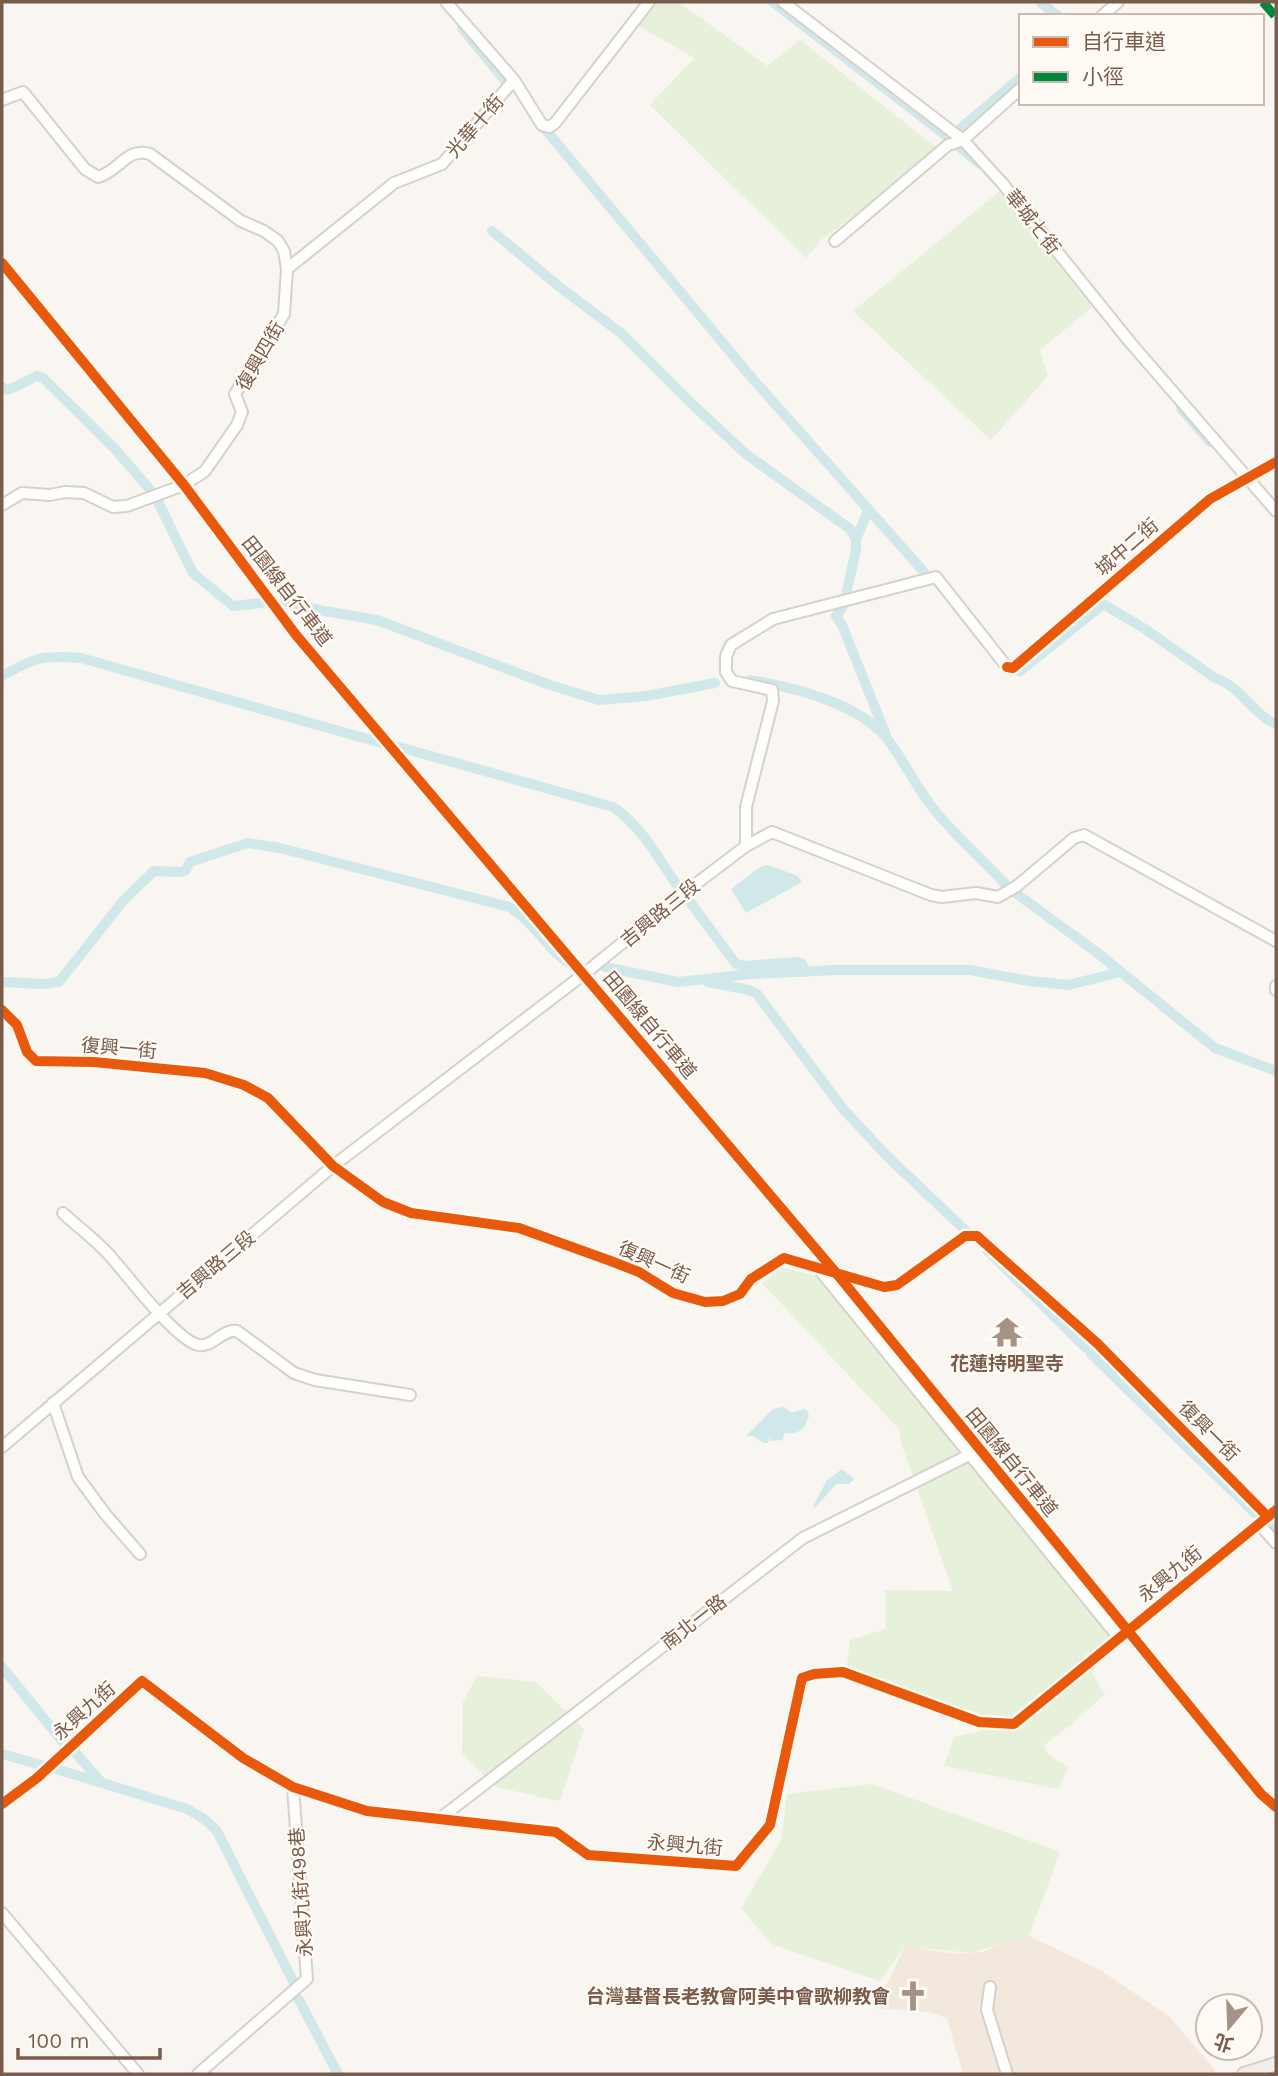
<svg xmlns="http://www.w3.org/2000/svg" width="1278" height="2076" viewBox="0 0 1278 2076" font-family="'Work Sans','Noto Sans TC',sans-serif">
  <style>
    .residential { fill: #f2e8de }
    .green { fill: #e7f0db }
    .water { fill: #d0e8ea }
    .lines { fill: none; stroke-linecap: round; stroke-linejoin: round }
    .canal { stroke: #d0e8ea; stroke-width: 10 }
    .minor-casing { stroke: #d7d1cb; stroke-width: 14 }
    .major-casing { stroke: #dad1cc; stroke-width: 16 }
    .minor { stroke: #fefefd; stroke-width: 10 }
    .major { stroke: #f3eee8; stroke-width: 12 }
    .quiet { stroke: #00873e; stroke-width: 9; stroke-dasharray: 18 9; stroke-linecap: butt }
    .cycleway-casing { stroke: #fffaf3; stroke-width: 15 }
    .cycleway { stroke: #e8590c; stroke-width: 10 }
    .labels { text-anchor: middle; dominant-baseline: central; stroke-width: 5; stroke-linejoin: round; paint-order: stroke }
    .street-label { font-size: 19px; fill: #7a5c4d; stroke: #fffaf3 }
    .poi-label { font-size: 19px; font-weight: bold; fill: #7a5c4d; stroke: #fffaf3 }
  </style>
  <rect width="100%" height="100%" fill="#f9f5f0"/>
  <!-- residential -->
  <path class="residential" d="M1021,1935L1029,1936L1100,1970L1170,2017L1216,2071L1207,2074H963L947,2018L930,2012L876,2008L905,1946L957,1954L983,1952Z"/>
  <!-- green -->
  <g class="green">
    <path d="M658,2H679L767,66L800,40L941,151L821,240L806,258L650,105L694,58L639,26Z"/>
    <path d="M1000,191L1092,307L1040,350L1048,376L991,440L853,311Z"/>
    <path d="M782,1267L826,1279L1112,1637L1092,1674L1105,1694L1073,1723L1043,1746L1049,1755L1068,1767L1059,1789L944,1766L954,1737L980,1731L983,1726L846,1671L850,1640L886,1629L885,1590L953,1591L902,1445L899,1429L762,1283Z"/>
    <path d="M477,1676L536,1682L584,1729L560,1801L496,1787L462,1753L463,1702Z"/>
    <path d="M872,1784L1060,1852L1029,1936L970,1953L905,1946L880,1981L771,1944L741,1908L781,1841L787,1794Z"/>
  </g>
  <!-- water -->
  <g class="water">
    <path d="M768,865L798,876L802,882L746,913L731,889L760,867Z"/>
    <path d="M784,1407L792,1413L803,1409L807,1410L809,1416C804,1431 799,1434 785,1433L782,1440L771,1441L770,1437L768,1443H764C756,1439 754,1434 745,1437L773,1409Z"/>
    <path d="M842,1469L854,1479L849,1484H836L815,1508L813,1506L827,1480Z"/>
  </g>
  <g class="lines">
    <!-- canal -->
    <g class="canal">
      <path d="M773,2L948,137"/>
      <path d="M1040,2L1058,16"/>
      <path d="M462,28L508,84"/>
      <path d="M540,123L752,378L924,572"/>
      <path d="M961,128L1021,77"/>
      <path d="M957,145L980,164"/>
      <path d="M492,231L561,288L622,334L692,404L746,454L850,529L856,539V550L846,595"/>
      <path d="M2,387L8,390L37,376L43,378L114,448L154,494"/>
      <path d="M1181,408L1210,442"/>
      <path d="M158,502L193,573L233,606L262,603"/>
      <path d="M856,539L868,511"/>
      <path d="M284,604L377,620L550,685L599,700L646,696L715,683"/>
      <path d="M843,606L836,616L842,625L886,735"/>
      <path d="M1007,670L1020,671L1103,604L1145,629L1215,678C1241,686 1252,714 1276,724"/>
      <path d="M2,676C36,657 42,655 81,658L385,744"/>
      <path d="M750,680C793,687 862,704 889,741C905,763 917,788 933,808C955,836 983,860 1007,886"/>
      <path d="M399,747L613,807C642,826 661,863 681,891"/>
      <path d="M1017,894L1095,951L1215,1048L1276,1071"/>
      <path d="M688,899L736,964L745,966L797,962L802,964L806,972"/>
      <path d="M605,967L678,982L751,974L836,970H970L1029,981L1068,985L1121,972"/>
      <path d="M2,982L44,984L59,982L123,901L154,871L181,872L186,870L190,862L248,843L280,848L509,907C538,923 548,956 579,968"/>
      <path d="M708,982L749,990L757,994L844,1110L888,1157L965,1230"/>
      <path d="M987,1250L1086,1348"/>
      <path d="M1091,1354L1261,1519"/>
      <path d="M1269,1526L1276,1533"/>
      <path d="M2,1667L63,1742"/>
      <path d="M73,1750L102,1783"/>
      <path d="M2,1754L41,1765"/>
      <path d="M53,1768L187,1809L204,1819L217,1831L296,1987"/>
      <path d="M299,2000L338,2074"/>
    </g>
    <!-- minor casing -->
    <g class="minor-casing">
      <g id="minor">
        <path d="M446,2L514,80"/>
        <path d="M783,2L963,140L1003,184L1129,341L1276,511"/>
        <path d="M1102,16L1118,2"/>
        <path d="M2,100L23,92L85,169L98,177C120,171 126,147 150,154L241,221L264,231L278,241L284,251L287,269L284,314L235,394L242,412L237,425L205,471L184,485L127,506L113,507L84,493L65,492L50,495L22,493L2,505"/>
        <path d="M835,241L948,145L963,140L1021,88"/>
        <path d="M287,269L394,183L442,164L514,80L542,125L549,127L555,123L649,2"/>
        <path d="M746,846L772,832L931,895L942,897L976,893L998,897L1017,886L1074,838L1084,835L1276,941"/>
        <path d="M1276,986V990"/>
        <path d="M2,1010L17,1025L27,1052L36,1061L94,1062L205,1073L244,1085L268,1098L333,1166L383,1202L411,1213L519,1228L608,1260L639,1272L673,1293L705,1302L723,1301L740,1294L751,1279L784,1258L884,1287L897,1285L965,1236H977L1098,1344L1268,1517"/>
        <path d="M63,1213C79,1228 97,1241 111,1257C128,1276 175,1339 198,1345C212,1348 222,1329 237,1331L294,1373L315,1380L410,1395"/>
        <path d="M818,1268L1119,1638"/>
        <path d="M53,1403L78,1477L106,1515L140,1554"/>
        <path d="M2,1447L333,1166L584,974L680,896L746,846V807L773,701L772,690L732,681L726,672V656L731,645L773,619L936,577L1007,667L1013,668L1210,499L1276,462"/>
        <path d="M1260,1525L1276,1543"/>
        <path d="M2,1804L37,1778L142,1681L243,1758L293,1787L367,1811L556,1832L588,1855L736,1866L770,1825L802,1678L814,1674L843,1672L979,1722L1014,1724L1276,1510"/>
        <path d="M438,1820L803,1538L969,1455"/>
        <path d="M2,1913L138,2074"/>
        <path d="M990,1987L987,2010L1007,2074"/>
        <path d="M198,2074L307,1979L293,1787"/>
      </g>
    </g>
    <!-- major casing -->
    <g class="major-casing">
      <path id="major" d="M1244,2074L1276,2064"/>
    </g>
    <!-- minor -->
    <use href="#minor" class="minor"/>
    <!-- major -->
    <use href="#major" class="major"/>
    <!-- quiet -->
    <path class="quiet" d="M1263,2L1276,17"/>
    <!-- cycleway casing -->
    <g class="cycleway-casing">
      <g id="cycleway">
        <path d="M2,263L184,485L296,635L837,1274L1261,1794L1276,1807"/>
        <path d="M1007,667L1013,668L1210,499L1276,462"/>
        <path d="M2,1010L17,1025L27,1052L36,1061L94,1062L205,1073L244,1085L268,1098L333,1166L383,1202L411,1213L519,1228L608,1260L639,1272L673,1293L705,1302L723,1301L740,1294L751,1279L784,1258L884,1287L897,1285L965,1236H977L1098,1344L1268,1517"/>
        <path d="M2,1804L37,1778L142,1681L243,1758L293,1787L367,1811L556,1832L588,1855L736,1866L770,1825L802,1678L814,1674L843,1672L979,1722L1014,1724L1276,1510"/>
      </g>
    </g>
    <!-- cycleway -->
    <use href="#cycleway" class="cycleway"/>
  </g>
  <!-- icons -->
  <defs>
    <g id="temple-bare" transform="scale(2.415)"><path d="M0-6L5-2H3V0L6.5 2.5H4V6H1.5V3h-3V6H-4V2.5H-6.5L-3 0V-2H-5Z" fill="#a69286" stroke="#fffaf3" stroke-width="2.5" paint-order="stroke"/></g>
    <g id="church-bare" transform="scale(2.415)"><path d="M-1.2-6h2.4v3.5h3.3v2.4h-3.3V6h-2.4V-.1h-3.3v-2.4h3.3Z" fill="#a69286" stroke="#fffaf3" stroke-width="2.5" paint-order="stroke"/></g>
  </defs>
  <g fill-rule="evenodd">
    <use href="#temple-bare" x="1007" y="1332"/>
    <use href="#church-bare" x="913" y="1996"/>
  </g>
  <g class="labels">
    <!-- street labels -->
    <g class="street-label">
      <text transform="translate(475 126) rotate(-49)">光華十街</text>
      <text transform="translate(1033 222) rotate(52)">華城七街</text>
      <text transform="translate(260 356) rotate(-60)">復興四街</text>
      <text transform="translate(1127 547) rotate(-41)">城中二街</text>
      <text transform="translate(287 591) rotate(52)">田園線自行車道</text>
      <text transform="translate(660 913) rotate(-39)">吉興路三段</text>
      <text transform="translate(650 1025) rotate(50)">田園線自行車道</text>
      <text transform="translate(119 1048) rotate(5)">復興一街</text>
      <text transform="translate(654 1262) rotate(24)">復興一街</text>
      <text transform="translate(216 1265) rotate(-40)">吉興路三段</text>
      <text transform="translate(1209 1431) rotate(45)">復興一街</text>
      <text transform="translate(1012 1462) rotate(51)">田園線自行車道</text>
      <text transform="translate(1170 1574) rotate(-39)">永興九街</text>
      <text transform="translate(694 1622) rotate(-38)">南北一路</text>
      <text transform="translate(84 1711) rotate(-42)">永興九街</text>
      <text transform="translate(685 1845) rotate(5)">永興九街</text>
      <text transform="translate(301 1892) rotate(-94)">永興九街498巷</text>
    </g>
    <!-- poi labels -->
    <g class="poi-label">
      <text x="1007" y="1363">花蓮持明聖寺</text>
      <text x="890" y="1996" text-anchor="end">台灣基督長老教會阿美中會歌柳教會</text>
    </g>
  </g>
  <!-- border -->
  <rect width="1278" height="2076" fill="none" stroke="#7a5c4d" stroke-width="7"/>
  <!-- legend -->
  <rect x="1019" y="14" width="245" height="91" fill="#fffaf3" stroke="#cabbb1" stroke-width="2"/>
  <rect x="1033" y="37" width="35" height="10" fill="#e8590c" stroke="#cabbb1" stroke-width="2"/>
  <text x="1082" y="49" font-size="21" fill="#7a5c4d">自行車道</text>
  <rect x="1033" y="72" width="35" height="10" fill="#00873e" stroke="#cabbb1" stroke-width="2"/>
  <text x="1082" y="84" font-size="21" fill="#7a5c4d">小徑</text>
  <!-- north arrow -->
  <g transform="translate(1229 2027) rotate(199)"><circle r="33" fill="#fffaf3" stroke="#cabbb1" stroke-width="2"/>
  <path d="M0-5L12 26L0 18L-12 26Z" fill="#a69286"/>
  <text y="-10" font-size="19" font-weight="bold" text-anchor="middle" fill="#7a5c4d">北</text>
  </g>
  <!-- scale -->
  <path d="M18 2048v10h142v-10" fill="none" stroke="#7a5c4d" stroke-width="3.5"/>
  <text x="28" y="2048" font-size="21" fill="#7a5c4d" stroke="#fffaf3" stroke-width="5" paint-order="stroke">100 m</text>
</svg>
